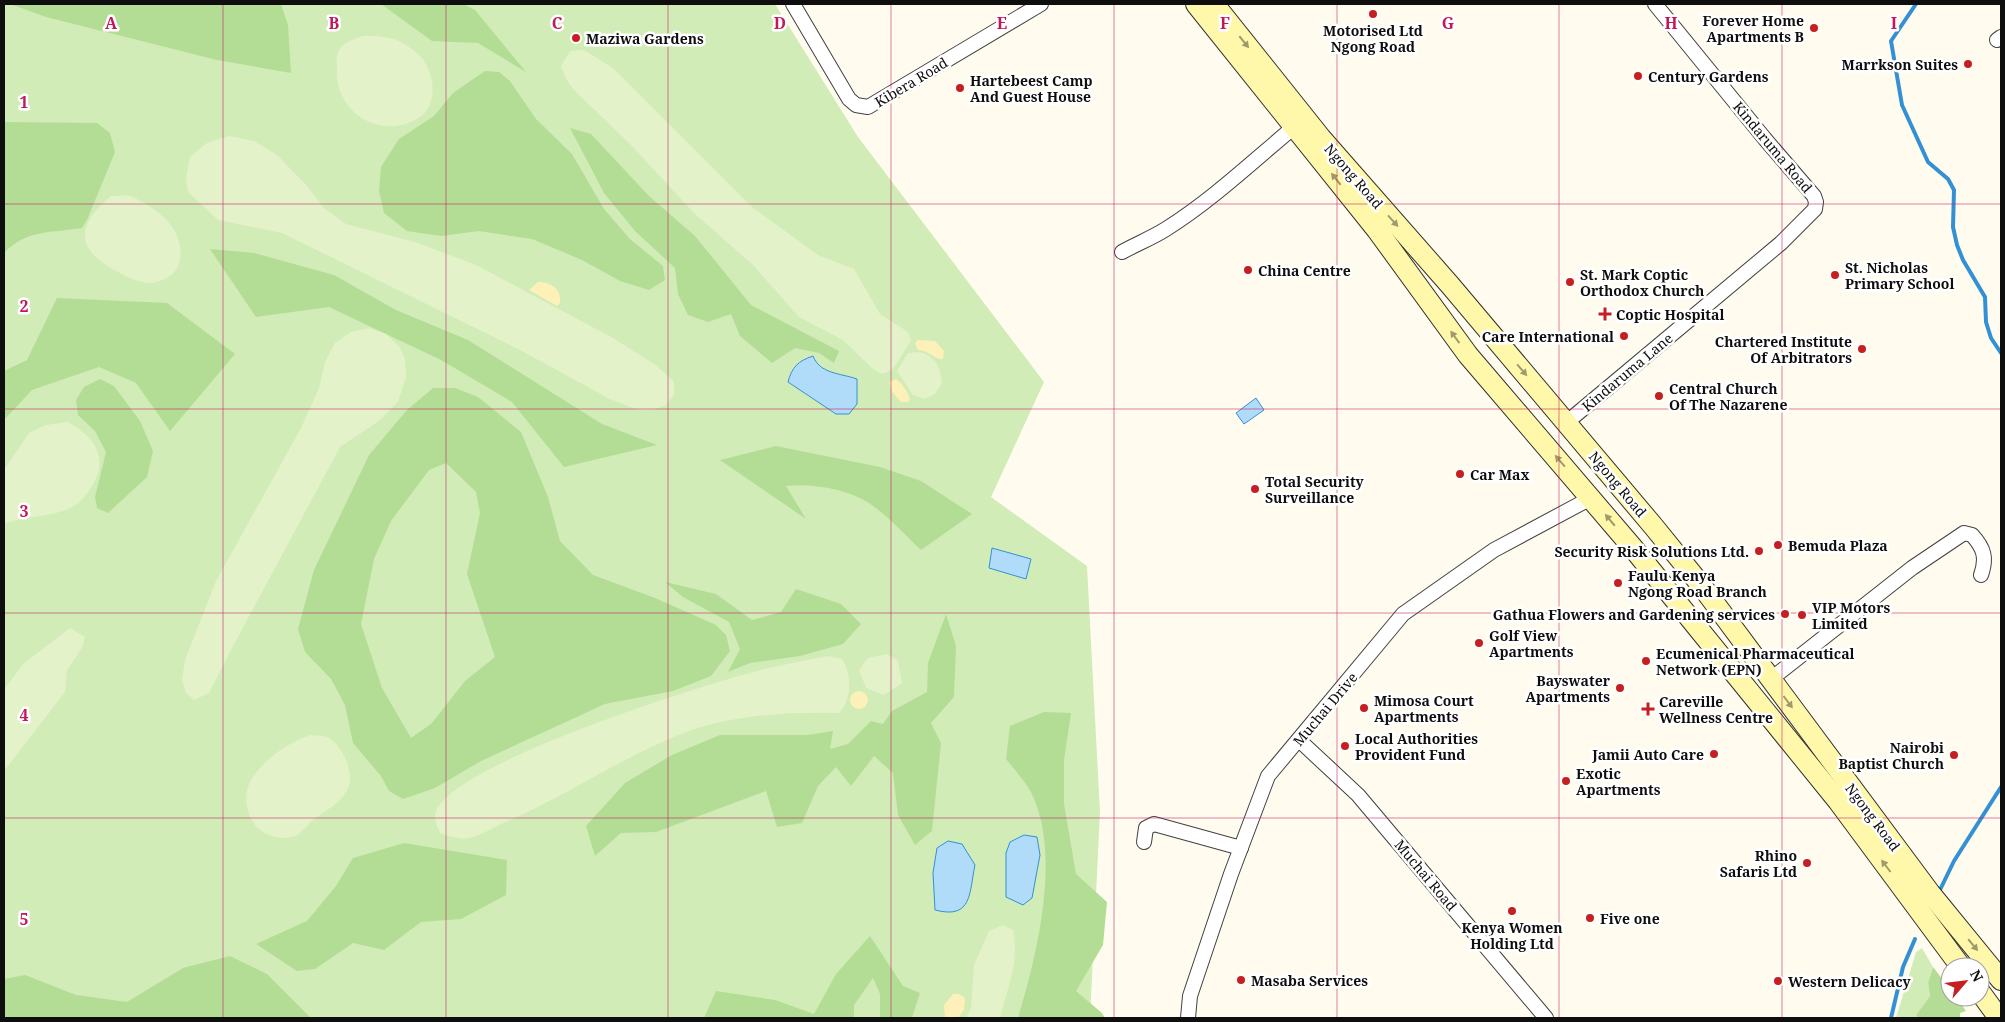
<svg xmlns="http://www.w3.org/2000/svg" width="2005" height="1022" viewBox="0 0 2005 1022" font-family="'Noto Serif',serif">
  <style>
    .green { fill: #d1ecb7 }
    .forest { fill: #b3dd95; fill-rule: evenodd }
    .sand { fill: #fdf0b9 }
    .pitch { fill: #e3f2c9 }
    .water { fill: #b1dcf9; stroke: #3490d4 }
    .lines { fill: none; stroke-linecap: round; stroke-linejoin: round }
    .stream { stroke: #3490d4; stroke-width: 4 }
    .street-casing { stroke: #414141; stroke-width: 16 }
    .secondary-casing { stroke: #303030; stroke-width: 22 }
    .street { stroke: #fff; stroke-width: 14 }
    .secondary { stroke: #fff8aa; stroke-width: 20 }
    .oneway { fill: #9f9a6c }
    .grid { fill: none; stroke: #c2185b; stroke-width: 1; stroke-opacity: 0.55 }
    .poi-dot { fill: #c61f22; stroke: #fff; stroke-width: 2 }
    .labels { text-anchor: middle; dominant-baseline: central; stroke-width: 5; stroke-linejoin: round; paint-order: stroke }
    .poi-label { font-size: 14px; font-weight: bold; fill: #0e0e0e; stroke: #fff; text-anchor: start }
    .street-label { font-size: 14px; fill: #0e0e0e; stroke: #fff }
    .grid-label { font-size: 16px; text-anchor: middle; font-weight: bold; fill: #c2185b; stroke: #fff; stroke-width: 5; stroke-linejoin: round; paint-order: stroke }
  </style>
  <rect width="100%" height="100%" fill="#fffcef"/>
  <!-- green -->
  <g class="green">
    <path d="M4,4H775L858,137L1044,382L991,497L1087,566L1100,812L1090,1018H4Z"/>
    <path d="M1922,948L1933,967L1928,983L1930,996L1916,1015L1917,1018H1896L1916,952Z"/>
  </g>
  <!-- forest -->
  <g class="forest">
    <path d="M10,4H281L288,25L291,73L217,60L46,17Z"/>
    <path d="M381,4H463L475,10L526,72L478,43L432,41Z"/>
    <path d="M485,71L499,72L510,81L536,119L572,154L604,209L630,239L663,266L665,280L649,290L620,281L582,260L532,239L479,231L441,236L407,231L384,213L379,191L381,167L399,139L434,116L453,93Z"/>
    <path d="M4,122L97,123L110,133L115,152L87,220L82,228C52,233 27,229 4,253Z"/>
    <path d="M570,128L591,134L649,196L695,236L751,305L839,351L834,363L819,353L795,348L772,363L740,336L731,314L708,322L688,315L678,294L675,268L635,231L604,193Z"/>
    <path d="M210,249L254,253L334,275L396,310L468,340L602,424L657,445L564,467L512,402L441,360L329,307L256,317Z"/>
    <path d="M57,298L167,303L235,354L170,431L136,383L99,367L32,390L4,420V371L27,360Z"/>
    <path d="M100,379L114,386L140,421L153,451L147,477L108,513L97,508L95,497L106,452L95,431L78,415L76,400L84,387Z"/>
    <path d="M433,388H455L478,397L521,432L548,497L560,541L593,575L655,598L716,625L726,635L730,651L711,676L673,691L605,704L481,761L435,788L403,799L389,791L381,776L353,743L345,705L331,679L305,652L298,629L314,570L369,455L407,410ZM446,463L476,492L480,513L467,574L495,657L465,681L431,724L411,738L382,688L361,624L374,559L391,521L429,470Z"/>
    <path d="M776,446L880,467L921,481L972,514L921,550C904,534 888,516 869,503C847,489 812,483 786,486L806,519L720,460Z"/>
    <path d="M665,582L716,594L752,620L781,612L796,589L841,604L861,624L843,644L800,656L750,663L728,672L740,649L729,622L683,597Z"/>
    <path d="M946,614L956,646L954,697L931,723L941,743L932,831L915,845L898,815L893,773L874,756L851,786L836,767L818,786L802,823L777,827L766,791L656,832L621,833L595,856L586,826L625,783L672,755L720,735H807L833,731L830,749L848,744L871,721L883,724L892,711L927,692L928,663Z"/>
    <path d="M1044,712L1071,713L1064,760V804L1076,874L1107,902L1103,945L1076,991L1102,1013L1105,1018H1018C1037,955 1062,854 1031,792C1025,781 1014,769 1006,759L1010,726Z"/>
    <path d="M404,843L507,860L506,895L461,919L421,922L384,950L353,943L315,969L297,971L256,944L307,921L336,886L353,858Z"/>
    <path d="M870,936L903,986L920,993L912,1018H880V994L873,978L854,1005V1018H704L716,991L775,1000L814,1014L836,974Z"/>
    <path d="M230,956L267,974L311,1018H4V979L25,975L76,995L127,1002L183,968Z"/>
    <path d="M1933,967L1950,989V997H1956L1966,1011L1960,1013V1018H1917L1916,1015L1930,996L1928,983Z"/>
  </g>
  <!-- sand -->
  <g class="sand">
    <path d="M538,282C552,282 561,289 560,303L557,306L529,290Z"/>
    <path d="M918,340L935,341L944,351L943,359C936,360 928,350 918,350L915,343Z"/>
    <path d="M896,379C903,384 907,391 910,399L908,402H901L892,392L889,382Z"/>
    <circle cx="859" cy="700" r="9"/>
    <path d="M953,994H959L965,998L964,1010L958,1018H945L944,1005Z"/>
  </g>
  <!-- pitch -->
  <g class="pitch">
    <path d="M363,36C376,36 389,36 401,42C410,47 421,55 426,64C436,83 436,108 417,119C378,141 333,110 337,67C337,63 336,56 338,52C342,42 355,39 363,36Z"/>
    <path d="M584,50L613,68L752,207L818,255L854,269L880,314L908,332L911,340L897,363L892,370L882,374L873,369L843,340L799,317L753,265L694,213L632,146L574,90L566,79L561,66L570,51Z"/>
    <path d="M229,136L254,141L277,155L307,186L324,208L346,224L418,243L476,265L613,338L657,366L674,382V395L666,405L653,410H638L610,399L520,350L282,233L218,220L188,192L186,177L190,157L207,143Z"/>
    <path d="M111,196C117,196 125,195 130,196C135,197 140,201 144,203C167,216 186,236 179,264C176,275 163,281 152,283C142,284 125,276 116,271C75,249 76,225 111,196Z"/>
    <path d="M369,328L386,334L399,346L405,359L406,377L398,402L379,421L340,447L232,648L209,693L194,700L186,693L182,680L185,660L216,581L301,428L319,388L325,362L335,343L351,332Z"/>
    <path d="M920,352C936,357 940,367 942,383L935,394L925,399L913,395L897,371L908,353Z"/>
    <path d="M67,422C93,435 110,457 92,486C87,493 82,502 74,506C53,518 26,515 4,524V470L29,433L46,425Z"/>
    <path d="M70,628L85,637L82,648L67,670L65,692L4,771V690L23,664Z"/>
    <path d="M887,654L898,661L902,683L884,695L866,688L859,670L868,658Z"/>
    <path d="M828,656L842,659C852,673 852,701 839,713C790,712 739,714 692,730C628,753 570,794 508,821C496,826 483,834 470,838C460,840 449,836 440,833C437,826 433,819 436,811C455,763 702,685 757,671C780,665 804,661 828,656Z"/>
    <path d="M310,735C316,736 324,735 329,738C343,747 355,773 348,788C341,804 324,811 312,821C306,826 302,833 295,836C287,839 280,838 272,836C248,830 239,797 253,777C267,757 288,743 310,735Z"/>
    <path d="M1003,925L1013,930C1020,960 1007,989 1000,1018H966L971,1008L974,965L989,931Z"/>
  </g>
  <!-- water -->
  <g class="water">
    <path d="M813,356C820,374 840,373 857,379V404L849,414H836L788,382C792,367 798,361 813,356Z"/>
    <path d="M1256,398L1264,410L1244,424L1236,413Z"/>
    <path d="M992,548L1031,559L1026,579L989,568Z"/>
    <path d="M1024,835L1037,837L1040,855L1032,898L1023,905L1006,897V853L1010,842Z"/>
    <path d="M948,841L962,844L975,865C969,892 973,920 935,910L933,873L937,848Z"/>
  </g>
  <g class="lines">
    <!-- stream -->
    <g class="stream">
      <path d="M1916,4L1891,41L1902,105L1928,162L1948,179L1954,190L1953,227L1957,245L1963,260L1985,297L1986,322L1991,338L2001,353"/>
      <path d="M1938,894L1954,861L2001,787"/>
      <path d="M1891,1018L1903,967L1915,939"/>
    </g>
    <!-- street casing -->
    <g class="street-casing">
      <g id="street">
        <path d="M793,4L849,99L856,105L868,107L1041,4"/>
        <path d="M1997,40L2001,37"/>
        <path d="M1122,252C1136,244 1152,238 1166,229C1212,200 1252,162 1294,127"/>
        <path d="M1566,423L1781,243L1815,209L1816,202L1814,196L1765,139L1655,4"/>
        <path d="M1771,679L1912,568L1964,533L1972,535C1984,548 1987,558 1981,575"/>
        <path d="M1299,740L1358,795L1546,1018"/>
        <path d="M1144,842L1146,828L1154,824L1241,848"/>
        <path d="M1188,1018L1190,996L1231,874L1268,776L1403,614L1494,550L1591,498"/>
      </g>
    </g>
    <!-- secondary casing -->
    <g class="secondary-casing">
      <g id="secondary">
        <path d="M1196,4L1377,230L1468,355L1633,548L1838,801L1961,967"/>
        <path d="M1214,4L1321,138L1450,285L1654,527L1701,585L1930,893L2001,980"/>
        <path d="M1980,992L1999,1018"/>
      </g>
    </g>
    <!-- street -->
    <use href="#street" class="street"/>
    <!-- secondary -->
    <use href="#secondary" class="secondary"/>
  </g>
  <!-- one-way arrows -->
  <defs><path id="oneway-solid" d="M-6-.8H1V-3.2L6.5 0L1 3.2V.8H-6Z" transform="scale(1.25)"/></defs>
  <g class="oneway">
    <use href="#oneway-solid" transform="translate(1244 42) rotate(51)"/>
    <use href="#oneway-solid" transform="translate(1336 179) rotate(-129)"/>
    <use href="#oneway-solid" transform="translate(1393 221) rotate(48)"/>
    <use href="#oneway-solid" transform="translate(1455 337) rotate(-126)"/>
    <use href="#oneway-solid" transform="translate(1522 370) rotate(49)"/>
    <use href="#oneway-solid" transform="translate(1560 461) rotate(-131)"/>
    <use href="#oneway-solid" transform="translate(1610 520) rotate(-130)"/>
    <use href="#oneway-solid" transform="translate(1788 702) rotate(53)"/>
    <use href="#oneway-solid" transform="translate(1886 866) rotate(-127)"/>
    <use href="#oneway-solid" transform="translate(1973 945) rotate(50)"/>
  </g>
  <!-- grid -->
  <path class="grid" d="M223,4V1018M446,4V1018M668,4V1018M891,4V1018M1114,4V1018M1337,4V1018M1559,4V1018M1782,4V1018M4,204H2001M4,409H2001M4,613H2001M4,818H2001"/>
  <!-- markers -->
  <g class="poi-dot">
    <circle cx="1373" cy="14" r="5"/>
    <circle cx="1814" cy="28" r="5"/>
    <circle cx="576" cy="38" r="5"/>
    <circle cx="1968" cy="64" r="5"/>
    <circle cx="1638" cy="76" r="5"/>
    <circle cx="960" cy="88" r="5"/>
    <circle cx="1248" cy="270" r="5"/>
    <circle cx="1835" cy="275" r="5"/>
    <circle cx="1570" cy="282" r="5"/>
    <path d="M1602.5 306.5h5v5h5v5h-5v5h-5v-5h-5v-5h5z"/>
    <circle cx="1624" cy="336" r="5"/>
    <circle cx="1862" cy="349" r="5"/>
    <circle cx="1659" cy="396" r="5"/>
    <circle cx="1460" cy="474" r="5"/>
    <circle cx="1255" cy="489" r="5"/>
    <circle cx="1778" cy="545" r="5"/>
    <circle cx="1759" cy="551" r="5"/>
    <circle cx="1618" cy="583" r="5"/>
    <circle cx="1785" cy="614" r="5"/>
    <circle cx="1802" cy="615" r="5"/>
    <circle cx="1479" cy="643" r="5"/>
    <circle cx="1646" cy="661" r="5"/>
    <circle cx="1620" cy="688" r="5"/>
    <circle cx="1364" cy="708" r="5"/>
    <path d="M1645.5 701.5h5v5h5v5h-5v5h-5v-5h-5v-5h5z"/>
    <circle cx="1345" cy="746" r="5"/>
    <circle cx="1714" cy="754" r="5"/>
    <circle cx="1954" cy="755" r="5"/>
    <circle cx="1566" cy="781" r="5"/>
    <circle cx="1807" cy="863" r="5"/>
    <circle cx="1512" cy="911" r="5"/>
    <circle cx="1590" cy="918" r="5"/>
    <circle cx="1241" cy="980" r="5"/>
    <circle cx="1778" cy="981" r="5"/>
  </g>
  <g class="labels">
    <!-- poi labels -->
    <g class="poi-label">
      <text x="1804" y="20" text-anchor="end">Forever Home<tspan x="1804" dy="16">Apartments B</tspan></text>
      <text x="1373" y="30" text-anchor="middle">Motorised Ltd<tspan x="1373" dy="16">Ngong Road</tspan></text>
      <text x="586" y="38">Maziwa Gardens</text>
      <text x="1958" y="64" text-anchor="end">Marrkson Suites</text>
      <text x="1648" y="76">Century Gardens</text>
      <text x="970" y="80">Hartebeest Camp<tspan x="970" dy="16">And Guest House</tspan></text>
      <text x="1845" y="267">St. Nicholas<tspan x="1845" dy="16">Primary School</tspan></text>
      <text x="1258" y="270">China Centre</text>
      <text x="1580" y="274">St. Mark Coptic<tspan x="1580" dy="16">Orthodox Church</tspan></text>
      <text x="1616" y="314">Coptic Hospital</text>
      <text x="1614" y="336" text-anchor="end">Care International</text>
      <text x="1852" y="341" text-anchor="end">Chartered Institute<tspan x="1852" dy="16">Of Arbitrators</tspan></text>
      <text x="1669" y="388">Central Church<tspan x="1669" dy="16">Of The Nazarene</tspan></text>
      <text x="1470" y="474">Car Max</text>
      <text x="1265" y="481">Total Security<tspan x="1265" dy="16">Surveillance</tspan></text>
      <text x="1788" y="545">Bemuda Plaza</text>
      <text x="1749" y="551" text-anchor="end">Security Risk Solutions Ltd.</text>
      <text x="1628" y="575">Faulu Kenya<tspan x="1628" dy="16">Ngong Road Branch</tspan></text>
      <text x="1812" y="607">VIP Motors<tspan x="1812" dy="16">Limited</tspan></text>
      <text x="1775" y="614" text-anchor="end">Gathua Flowers and Gardening services</text>
      <text x="1489" y="635">Golf View<tspan x="1489" dy="16">Apartments</tspan></text>
      <text x="1656" y="653">Ecumenical Pharmaceutical<tspan x="1656" dy="16">Network (EPN)</tspan></text>
      <text x="1610" y="680" text-anchor="end">Bayswater<tspan x="1610" dy="16">Apartments</tspan></text>
      <text x="1374" y="700">Mimosa Court<tspan x="1374" dy="16">Apartments</tspan></text>
      <text x="1659" y="701">Careville<tspan x="1659" dy="16">Wellness Centre</tspan></text>
      <text x="1355" y="738">Local Authorities<tspan x="1355" dy="16">Provident Fund</tspan></text>
      <text x="1944" y="747" text-anchor="end">Nairobi<tspan x="1944" dy="16">Baptist Church</tspan></text>
      <text x="1704" y="754" text-anchor="end">Jamii Auto Care</text>
      <text x="1576" y="773">Exotic<tspan x="1576" dy="16">Apartments</tspan></text>
      <text x="1797" y="855" text-anchor="end">Rhino<tspan x="1797" dy="16">Safaris Ltd</tspan></text>
      <text x="1600" y="918">Five one</text>
      <text x="1512" y="927" text-anchor="middle">Kenya Women<tspan x="1512" dy="16">Holding Ltd</tspan></text>
      <text x="1251" y="980">Masaba Services</text>
      <text x="1788" y="981">Western Delicacy</text>
    </g>
    <!-- street labels -->
    <g class="street-label">
      <text transform="translate(911 82) rotate(-31)">Kibera Road</text>
      <text transform="translate(1773 147) rotate(50)">Kindaruma Road</text>
      <text transform="translate(1354 176) rotate(49)">Ngong Road</text>
      <text transform="translate(1627 372) rotate(-40)">Kindaruma Lane</text>
      <text transform="translate(1618 484) rotate(50)">Ngong Road</text>
      <text transform="translate(1325 709) rotate(-50)">Muchai Drive</text>
      <text transform="translate(1873 817) rotate(53)">Ngong Road</text>
      <text transform="translate(1426 875) rotate(50)">Muchai Road</text>
    </g>
  </g>
  <g class="grid-label">
    <text x="111" y="29">A</text>
    <text x="334" y="29">B</text>
    <text x="557" y="29">C</text>
    <text x="780" y="29">D</text>
    <text x="1002" y="29">E</text>
    <text x="1225" y="29">F</text>
    <text x="1448" y="29">G</text>
    <text x="1671" y="29">H</text>
    <text x="1894" y="29">I</text>
    <text x="24" y="108">1</text>
    <text x="24" y="312">2</text>
    <text x="24" y="517">3</text>
    <text x="24" y="721">4</text>
    <text x="24" y="925">5</text>
  </g>
  <!-- border -->
  <rect width="2005" height="1022" fill="none" stroke="#0e0e0e" stroke-width="10"/>
  <!-- north arrow -->
  <g transform="translate(1965 982) rotate(62)"><circle r="24" fill="#ffffff" stroke="#9f9f9f"/>
  <path d="M0-4L9 19L0 12L-9 19Z" fill="#c61f22"/>
  <text y="-8" font-size="14" font-weight="bold" text-anchor="middle" fill="#0e0e0e">N</text>
  </g>
</svg>
